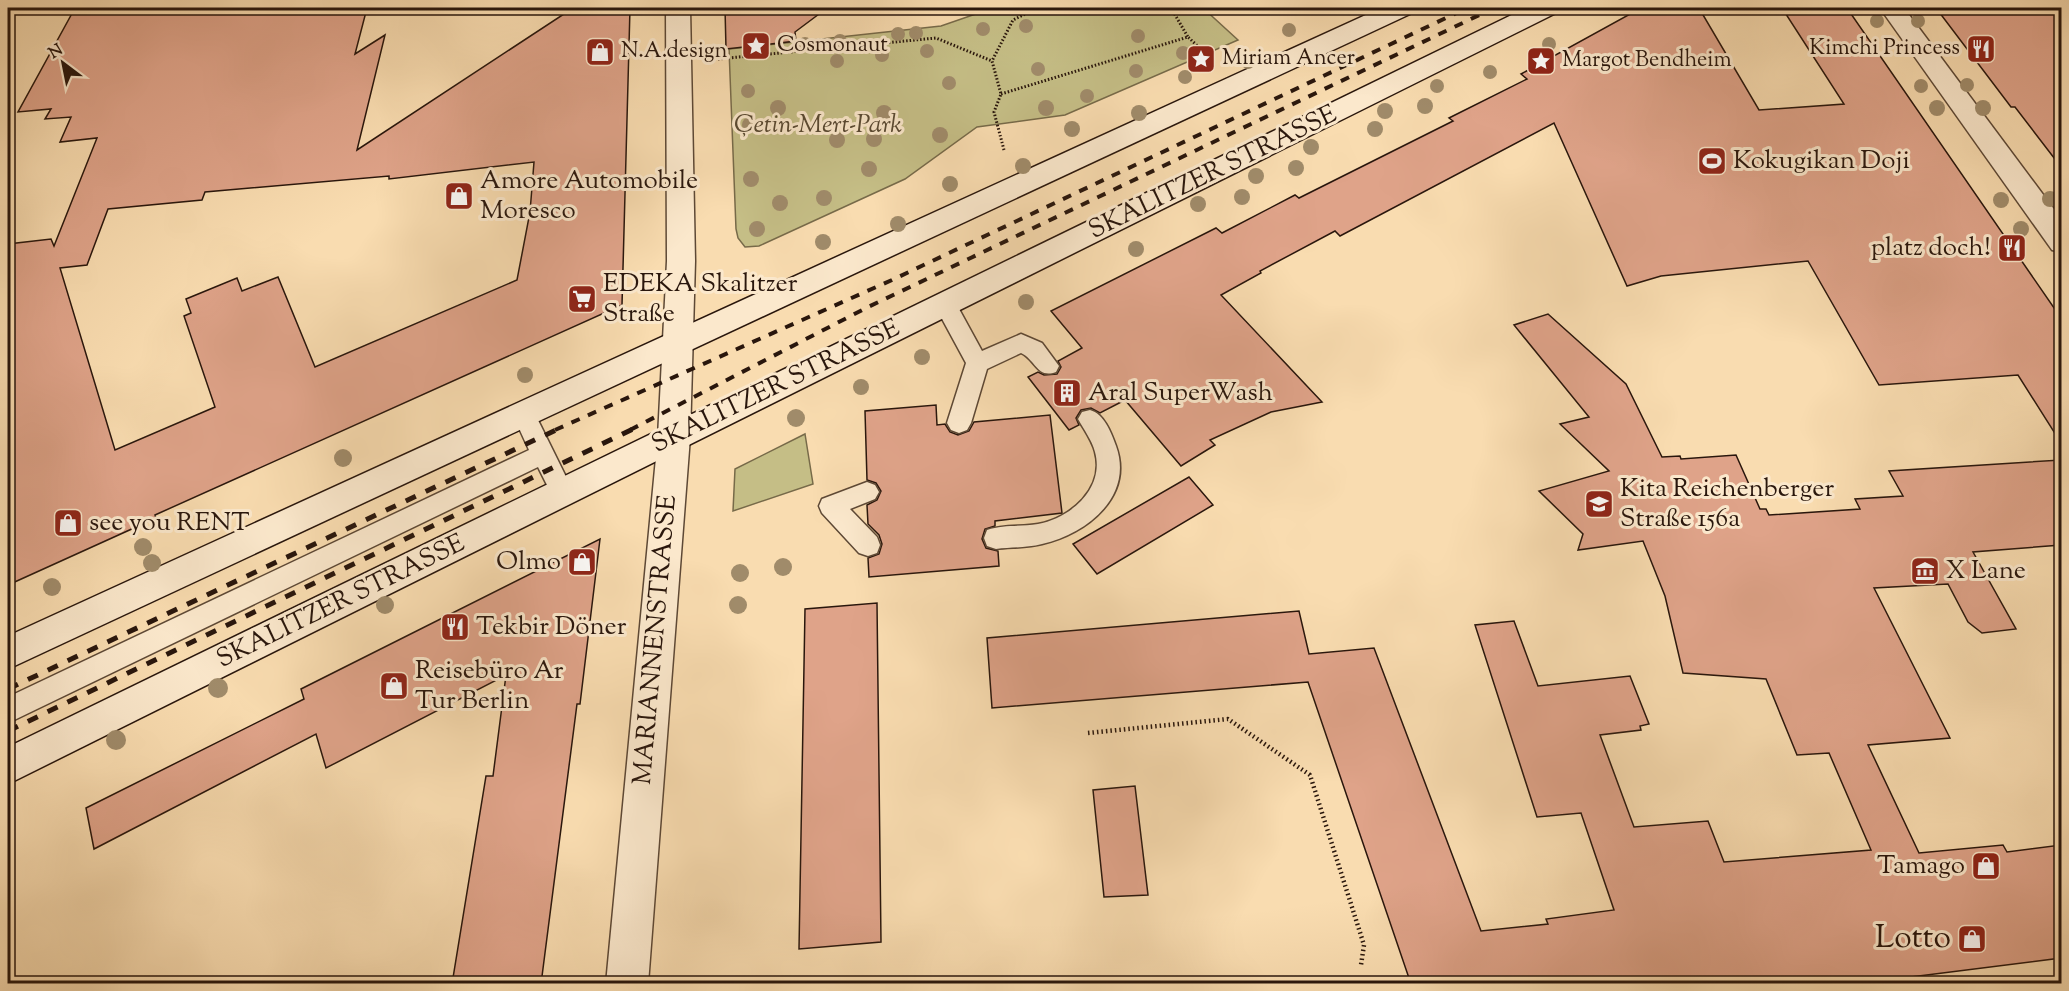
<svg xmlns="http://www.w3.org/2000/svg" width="2069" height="991" viewBox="0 0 2069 991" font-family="'Sorts Mill Goudy',serif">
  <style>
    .green { fill: #c5be86; stroke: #776a49; stroke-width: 1.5 }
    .building { fill: #dfa389; stroke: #29160c; stroke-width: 1.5; fill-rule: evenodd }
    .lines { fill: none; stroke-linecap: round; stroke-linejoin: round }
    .lane-casing { stroke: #5d4835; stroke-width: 3 }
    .street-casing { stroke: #5d4835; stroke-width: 3 }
    .secondary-casing { stroke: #29160c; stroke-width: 3 }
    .path-far1 { stroke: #29160c; stroke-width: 3; stroke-dasharray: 1.5 2; stroke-linecap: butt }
    .path { stroke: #29160c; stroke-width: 4.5; stroke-dasharray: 1.5 3; stroke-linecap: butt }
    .lane { fill: #fbe8cc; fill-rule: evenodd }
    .street { fill: #fbe8cc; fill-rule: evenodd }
    .secondary { fill: #fbe8cc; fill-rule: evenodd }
    .rail-far1 { stroke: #29160c; stroke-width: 4; stroke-dasharray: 9 9; stroke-linecap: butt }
    .rail { stroke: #29160c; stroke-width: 5; stroke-dasharray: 11 11; stroke-linecap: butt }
    .tree { fill: #a08b6a }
    .labels { text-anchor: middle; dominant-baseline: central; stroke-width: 6; stroke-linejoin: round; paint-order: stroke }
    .far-poi-label { font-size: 22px; fill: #29160c; stroke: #fbe8cc; text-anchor: start }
    .park-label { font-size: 26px; font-style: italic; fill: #584831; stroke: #fbe8cc }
    .poi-label { font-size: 26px; fill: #29160c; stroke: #fbe8cc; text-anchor: start }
    .street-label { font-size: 26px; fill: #29160c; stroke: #fbe8cc }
    .near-poi-label { font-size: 32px; fill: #29160c; stroke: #fbe8cc; text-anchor: end }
  </style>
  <rect width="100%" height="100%" fill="#f9dcb0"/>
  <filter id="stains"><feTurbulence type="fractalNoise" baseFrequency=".00333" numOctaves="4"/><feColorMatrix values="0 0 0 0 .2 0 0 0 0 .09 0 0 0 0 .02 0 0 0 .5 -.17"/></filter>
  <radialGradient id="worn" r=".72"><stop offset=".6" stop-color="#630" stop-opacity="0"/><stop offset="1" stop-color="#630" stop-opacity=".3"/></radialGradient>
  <!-- green -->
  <g class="green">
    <path d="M993,8H1203L1238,40L1065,115L977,127L905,179L759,246L745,247L738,238L736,229L729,49L941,26Z"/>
    <path d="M805,434L813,484L733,511L735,469Z"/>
  </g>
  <!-- building -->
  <g class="building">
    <path d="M75,8H367L355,54L385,35L357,150L573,8H630L622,305L155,515L156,518L8,585V244L51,239L54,246L97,138L60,142L71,117L45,119L51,109L18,112ZM534,162L530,212L517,280L315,367L278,277L242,291L237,278L186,299L191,313L184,316L215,407L115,450L60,268L87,265L108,209L202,200L205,192L389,176V179Z"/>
    <path d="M725,8H827L795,32L796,41L726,49Z"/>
    <path d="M1641,8H1699L1759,110L1844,104L1782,8H1847L2061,318V443L2018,375L1879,385L1808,261L1661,276L1627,286L1554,123L1340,236L1335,231L1260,271L1261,273L1221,295L1322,402L1271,412L1210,440L1215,445L1181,466L1125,400L1100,413L1091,408L1081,410L1076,418L1079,425L1069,430L1028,377L1038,372L1044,375L1057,374L1061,367L1058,361L1082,348L1051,311L1216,228L1222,233L1295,195L1299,198L1453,121L1449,118L1527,79L1521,74Z"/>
    <path d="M1936,8H2061V167L2015,107H2011Z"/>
    <path d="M1548,314L1626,384L1662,457L1680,456L1681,459L1736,455L1760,509H1766L1769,515L1860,509L1855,499L1903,496L1889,471L2061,460V545L1973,552L2016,629L1982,633L1968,622L1948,584L1874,588L1950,738L1868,745L1919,853L2003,845L2007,852L2061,845V958L1855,984H1411L1308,682L992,708L987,638L1299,611L1309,654L1374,648L1481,931L1548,924L1546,919L1614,910L1581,813L1537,817L1475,625L1514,621L1538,686L1630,676L1649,724L1640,726L1641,730L1600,735L1634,827L1708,821L1724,862L1871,850L1829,753L1797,755L1766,679L1683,673L1665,596L1643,541L1578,550L1583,534L1539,491L1609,471L1560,424L1589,417L1514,325Z"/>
    <path d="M936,405L937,425L945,424L950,432L958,435L969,431L974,422L1050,415L1062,513L995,521V526L985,529L982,539L986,548L998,551L999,566L869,577L868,558L879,554L882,544L879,535L868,524L867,505L877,500L881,491L876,483L867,480L865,411Z"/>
    <path d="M1189,477L1213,505L1097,574L1073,544Z"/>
    <path d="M600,539L580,704H577L541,984H452L486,776H493L506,675L326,768L316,734L94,849L86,808L304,699L301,689Z"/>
    <path d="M877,603L881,942L799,949L805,609Z"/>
    <path d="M1135,786L1148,895L1104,897L1093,790Z"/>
  </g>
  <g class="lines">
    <!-- lane casing -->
    <g class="lane-casing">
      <g id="lane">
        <path d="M945,296L953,298L982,351L1021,334L1042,343L1059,366L1056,372C1037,379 1036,360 1021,353L987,369L971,423L967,430L959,433L951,430L947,423L966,363L934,304L937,298Z"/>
        <path d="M524,406L532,408L570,485L574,492L570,499L562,502L554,499L538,467L8,723V697L529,450L513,415L516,408Z"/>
        <path d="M1090,410C1104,414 1111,432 1116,446C1134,496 1087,534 1042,544C1027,548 1011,547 996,549L987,546L984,538L987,530C1004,524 1021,527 1038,524C1071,518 1105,488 1095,452C1092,440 1084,430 1078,419L1082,412Z"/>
        <path d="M867,482L875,485L879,492L875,499L850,509L877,537L880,545L877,553L868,556L859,553L822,513L819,506L822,499Z"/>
      </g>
    </g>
    <!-- street casing -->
    <g class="street-casing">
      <g id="street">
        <path d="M666,8H690L695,261L690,437L648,984H606L658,437L667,261Z"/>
        <path d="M1880,8H1904L2062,220V252L2052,250Z"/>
      </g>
    </g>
    <!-- secondary casing -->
    <g class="secondary-casing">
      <g id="secondary">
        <path d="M1381,8H1413L1410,14L8,669V636Z"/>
        <path d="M1526,8H1557L1554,14L8,784V747Z"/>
      </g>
    </g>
    <!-- path-far1 -->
    <g class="path-far1">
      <path d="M1171,8L1188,37"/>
      <path d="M718,59L936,38L992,61"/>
      <path d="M1001,94L1188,37L1206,54"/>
      <path d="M1004,150L994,112L1001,94L992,61L1013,20L1037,8"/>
    </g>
    <!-- path -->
    <path class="path" d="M1088,733L1228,719L1310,775L1364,945L1361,965"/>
    <!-- lane -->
    <use href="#lane" class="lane"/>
    <!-- street -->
    <use href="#street" class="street"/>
    <!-- secondary -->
    <use href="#secondary" class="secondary"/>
    <!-- rail-far1 -->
    <g class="rail-far1">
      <path d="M555,430L892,280L1467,8"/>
      <path d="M630,430L868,307L1494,8"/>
    </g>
    <!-- rail -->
    <g class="rail">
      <path d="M8,689L558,429"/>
      <path d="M8,731L633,429"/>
    </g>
  </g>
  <!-- trees -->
  <g class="tree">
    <circle cx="1877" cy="21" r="7"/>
    <circle cx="1918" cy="21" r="7"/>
    <circle cx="1026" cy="26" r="7"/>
    <circle cx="983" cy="29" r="7"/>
    <circle cx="1289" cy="30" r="7"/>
    <circle cx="916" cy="33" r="7"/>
    <circle cx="898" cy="34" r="7"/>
    <circle cx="1138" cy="36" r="7"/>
    <circle cx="840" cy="41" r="7"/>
    <circle cx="805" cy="44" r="7"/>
    <circle cx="1549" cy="44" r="7"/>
    <circle cx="927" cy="51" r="7"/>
    <circle cx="1183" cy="53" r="7"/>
    <circle cx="882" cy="55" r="7"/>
    <circle cx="837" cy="61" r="7"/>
    <circle cx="1248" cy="62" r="7"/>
    <circle cx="1038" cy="69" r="7"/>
    <circle cx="1136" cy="71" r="7"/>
    <circle cx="1490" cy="72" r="7"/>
    <circle cx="1185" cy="77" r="7"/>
    <circle cx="949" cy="83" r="7"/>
    <circle cx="1967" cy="85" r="7"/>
    <circle cx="1437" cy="86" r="7"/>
    <circle cx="1921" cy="86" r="7"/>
    <circle cx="748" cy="91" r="7"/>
    <circle cx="1087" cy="96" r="7"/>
    <circle cx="1425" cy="106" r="8"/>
    <circle cx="778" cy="108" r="8"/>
    <circle cx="1046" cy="108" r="8"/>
    <circle cx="1937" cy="108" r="8"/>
    <circle cx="1983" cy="108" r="8"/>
    <circle cx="1385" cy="111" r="8"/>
    <circle cx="884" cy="113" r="8"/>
    <circle cx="1139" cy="113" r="8"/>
    <circle cx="750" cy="125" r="8"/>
    <circle cx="1072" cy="129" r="8"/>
    <circle cx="1375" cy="129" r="8"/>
    <circle cx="940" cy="135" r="8"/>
    <circle cx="874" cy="139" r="8"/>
    <circle cx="837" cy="140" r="8"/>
    <circle cx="1311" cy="147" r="8"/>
    <circle cx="1023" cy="166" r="8"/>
    <circle cx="1296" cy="168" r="8"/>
    <circle cx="869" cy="169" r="8"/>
    <circle cx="1256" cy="176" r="8"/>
    <circle cx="751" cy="179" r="8"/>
    <circle cx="950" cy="184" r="8"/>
    <circle cx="1242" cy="197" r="8"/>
    <circle cx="824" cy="198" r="8"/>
    <circle cx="2050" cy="199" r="8"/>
    <circle cx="2001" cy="200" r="8"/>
    <circle cx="780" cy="203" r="8"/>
    <circle cx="1198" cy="204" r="8"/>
    <circle cx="898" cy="224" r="8"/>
    <circle cx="757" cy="229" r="8"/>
    <circle cx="2021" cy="229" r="8"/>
    <circle cx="823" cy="242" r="8"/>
    <circle cx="1136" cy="249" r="8"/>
    <circle cx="1026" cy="302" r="8"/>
    <circle cx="922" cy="357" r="8"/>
    <circle cx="525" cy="375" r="8"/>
    <circle cx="861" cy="387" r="8"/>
    <circle cx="796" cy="418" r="9"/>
    <circle cx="343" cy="458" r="9"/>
    <circle cx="143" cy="547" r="9"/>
    <circle cx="152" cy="563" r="9"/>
    <circle cx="783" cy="567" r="9"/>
    <circle cx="740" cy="573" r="9"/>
    <circle cx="52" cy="587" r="9"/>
    <circle cx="385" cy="605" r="9"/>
    <circle cx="738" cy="605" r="9"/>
    <circle cx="218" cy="688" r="10"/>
    <circle cx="116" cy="740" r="10"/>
  </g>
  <!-- icons -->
  <defs>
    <g id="sight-square" transform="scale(1.5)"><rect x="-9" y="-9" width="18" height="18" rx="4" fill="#8f2418" stroke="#fbe8cc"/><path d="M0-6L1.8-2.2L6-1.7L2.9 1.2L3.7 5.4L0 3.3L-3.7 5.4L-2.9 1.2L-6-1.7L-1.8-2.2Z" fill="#fff"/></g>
    <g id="restaurant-square" transform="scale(1.5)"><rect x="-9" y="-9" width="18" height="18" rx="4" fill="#8f2418" stroke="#fbe8cc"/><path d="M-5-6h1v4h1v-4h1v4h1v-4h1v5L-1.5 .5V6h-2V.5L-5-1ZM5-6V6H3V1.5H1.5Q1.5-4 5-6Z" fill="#fff"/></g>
    <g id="shop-square" transform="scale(1.5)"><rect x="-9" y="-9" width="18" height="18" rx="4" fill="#8f2418" stroke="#fbe8cc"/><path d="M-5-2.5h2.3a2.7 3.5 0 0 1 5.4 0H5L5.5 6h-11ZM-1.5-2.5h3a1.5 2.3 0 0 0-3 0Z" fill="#fff"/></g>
    <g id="stadium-square" transform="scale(1.5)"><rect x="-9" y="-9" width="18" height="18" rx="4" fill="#8f2418" stroke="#fbe8cc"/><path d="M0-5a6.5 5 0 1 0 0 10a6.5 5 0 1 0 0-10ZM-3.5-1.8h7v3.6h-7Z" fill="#fff"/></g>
    <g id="supermarket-square" transform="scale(1.5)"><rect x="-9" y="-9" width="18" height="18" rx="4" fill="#8f2418" stroke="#fbe8cc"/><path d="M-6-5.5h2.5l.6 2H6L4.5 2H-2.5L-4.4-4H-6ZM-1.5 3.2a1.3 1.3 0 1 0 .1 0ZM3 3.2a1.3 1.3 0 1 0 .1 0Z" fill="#fff"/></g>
    <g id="building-square" transform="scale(1.5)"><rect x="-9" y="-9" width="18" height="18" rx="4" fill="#8f2418" stroke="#fbe8cc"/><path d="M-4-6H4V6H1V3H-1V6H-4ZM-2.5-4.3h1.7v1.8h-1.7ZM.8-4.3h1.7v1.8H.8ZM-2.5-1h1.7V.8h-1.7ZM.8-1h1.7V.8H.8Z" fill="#fff"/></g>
    <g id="school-square" transform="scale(1.5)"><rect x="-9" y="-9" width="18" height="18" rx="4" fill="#8f2418" stroke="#fbe8cc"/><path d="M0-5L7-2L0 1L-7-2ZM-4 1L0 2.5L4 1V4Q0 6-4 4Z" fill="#fff"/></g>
    <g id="museum-square" transform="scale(1.5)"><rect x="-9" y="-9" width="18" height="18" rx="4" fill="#8f2418" stroke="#fbe8cc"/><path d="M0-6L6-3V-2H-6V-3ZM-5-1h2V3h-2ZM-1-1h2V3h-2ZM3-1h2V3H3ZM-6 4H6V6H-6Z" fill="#fff"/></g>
  </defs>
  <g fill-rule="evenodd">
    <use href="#sight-square" x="756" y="46"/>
    <use href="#restaurant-square" x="1981" y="49"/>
    <use href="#shop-square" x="600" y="52"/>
    <use href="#sight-square" x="1201" y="59"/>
    <use href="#sight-square" x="1541" y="61"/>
    <use href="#stadium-square" x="1712" y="161"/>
    <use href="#shop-square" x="459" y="196"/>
    <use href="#restaurant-square" x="2012" y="248"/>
    <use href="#supermarket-square" x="582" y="299"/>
    <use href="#building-square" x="1067" y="393"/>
    <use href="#school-square" x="1599" y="504"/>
    <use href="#shop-square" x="68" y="523"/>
    <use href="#shop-square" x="582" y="562"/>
    <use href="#museum-square" x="1925" y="571"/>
    <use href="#restaurant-square" x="455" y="627"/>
    <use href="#shop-square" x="394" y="686"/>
    <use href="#shop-square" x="1986" y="866"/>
    <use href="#shop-square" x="1972" y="939"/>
  </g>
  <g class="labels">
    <!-- far-poi labels -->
    <g class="far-poi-label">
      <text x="777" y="46">Cosmonaut</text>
      <text x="1960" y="49" text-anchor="end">Kimchi Princess</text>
      <text x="621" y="52">N.A.design</text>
      <text x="1222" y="59">Miriam Ancer</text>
      <text x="1562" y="61">Margot Bendheim</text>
    </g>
    <!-- park labels -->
    <g class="park-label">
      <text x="818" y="125">Çetin-Mert-Park</text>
    </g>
    <!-- poi labels -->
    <g class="poi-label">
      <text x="1733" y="161">Kokugikan Doji</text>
      <text x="480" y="181">Amore Automobile<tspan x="480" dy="30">Moresco</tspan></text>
      <text x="1991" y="248" text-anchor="end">platz doch!</text>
      <text x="603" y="284">EDEKA Skalitzer<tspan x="603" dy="30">Straße</tspan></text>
      <text x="1088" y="393">Aral SuperWash</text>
      <text x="1620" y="489">Kita Reichenberger<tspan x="1620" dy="30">Straße 156a</tspan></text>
      <text x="89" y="523">see you RENT</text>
      <text x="561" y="562" text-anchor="end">Olmo</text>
      <text x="1946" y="571">X Lane</text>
      <text x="476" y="627">Tekbir Döner</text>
      <text x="415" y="671">Reisebüro Ar<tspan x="415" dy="30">Tur Berlin</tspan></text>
      <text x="1965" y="866" text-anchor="end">Tamago</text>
    </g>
    <!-- street labels -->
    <g class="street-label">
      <text transform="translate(1213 173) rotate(-26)">SKALITZER STRASSE</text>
      <text transform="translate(776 387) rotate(-26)">SKALITZER STRASSE</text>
      <text transform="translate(341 602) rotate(-26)">SKALITZER STRASSE</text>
      <text transform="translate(656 640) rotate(-85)">MARIANNENSTRASSE</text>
    </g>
    <!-- near-poi labels -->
    <g class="near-poi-label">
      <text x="1951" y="939">Lotto</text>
    </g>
  </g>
  <!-- margin -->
  <rect width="2069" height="991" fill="none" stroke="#f9dcb0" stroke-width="30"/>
  <rect x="9" y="9" width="2051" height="973" fill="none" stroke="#29160c" stroke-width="3"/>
  <rect x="15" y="15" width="2039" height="961" fill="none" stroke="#29160c" stroke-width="1.5"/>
  <!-- north arrow -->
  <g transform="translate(63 63) rotate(328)" stroke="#fbe8cc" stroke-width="4.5" paint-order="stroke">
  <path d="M0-4.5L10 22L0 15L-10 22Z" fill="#29160c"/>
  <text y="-9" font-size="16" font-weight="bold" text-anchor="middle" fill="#29160c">N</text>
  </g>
  <rect width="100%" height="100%" filter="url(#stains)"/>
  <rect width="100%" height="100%" fill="url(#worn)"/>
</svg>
